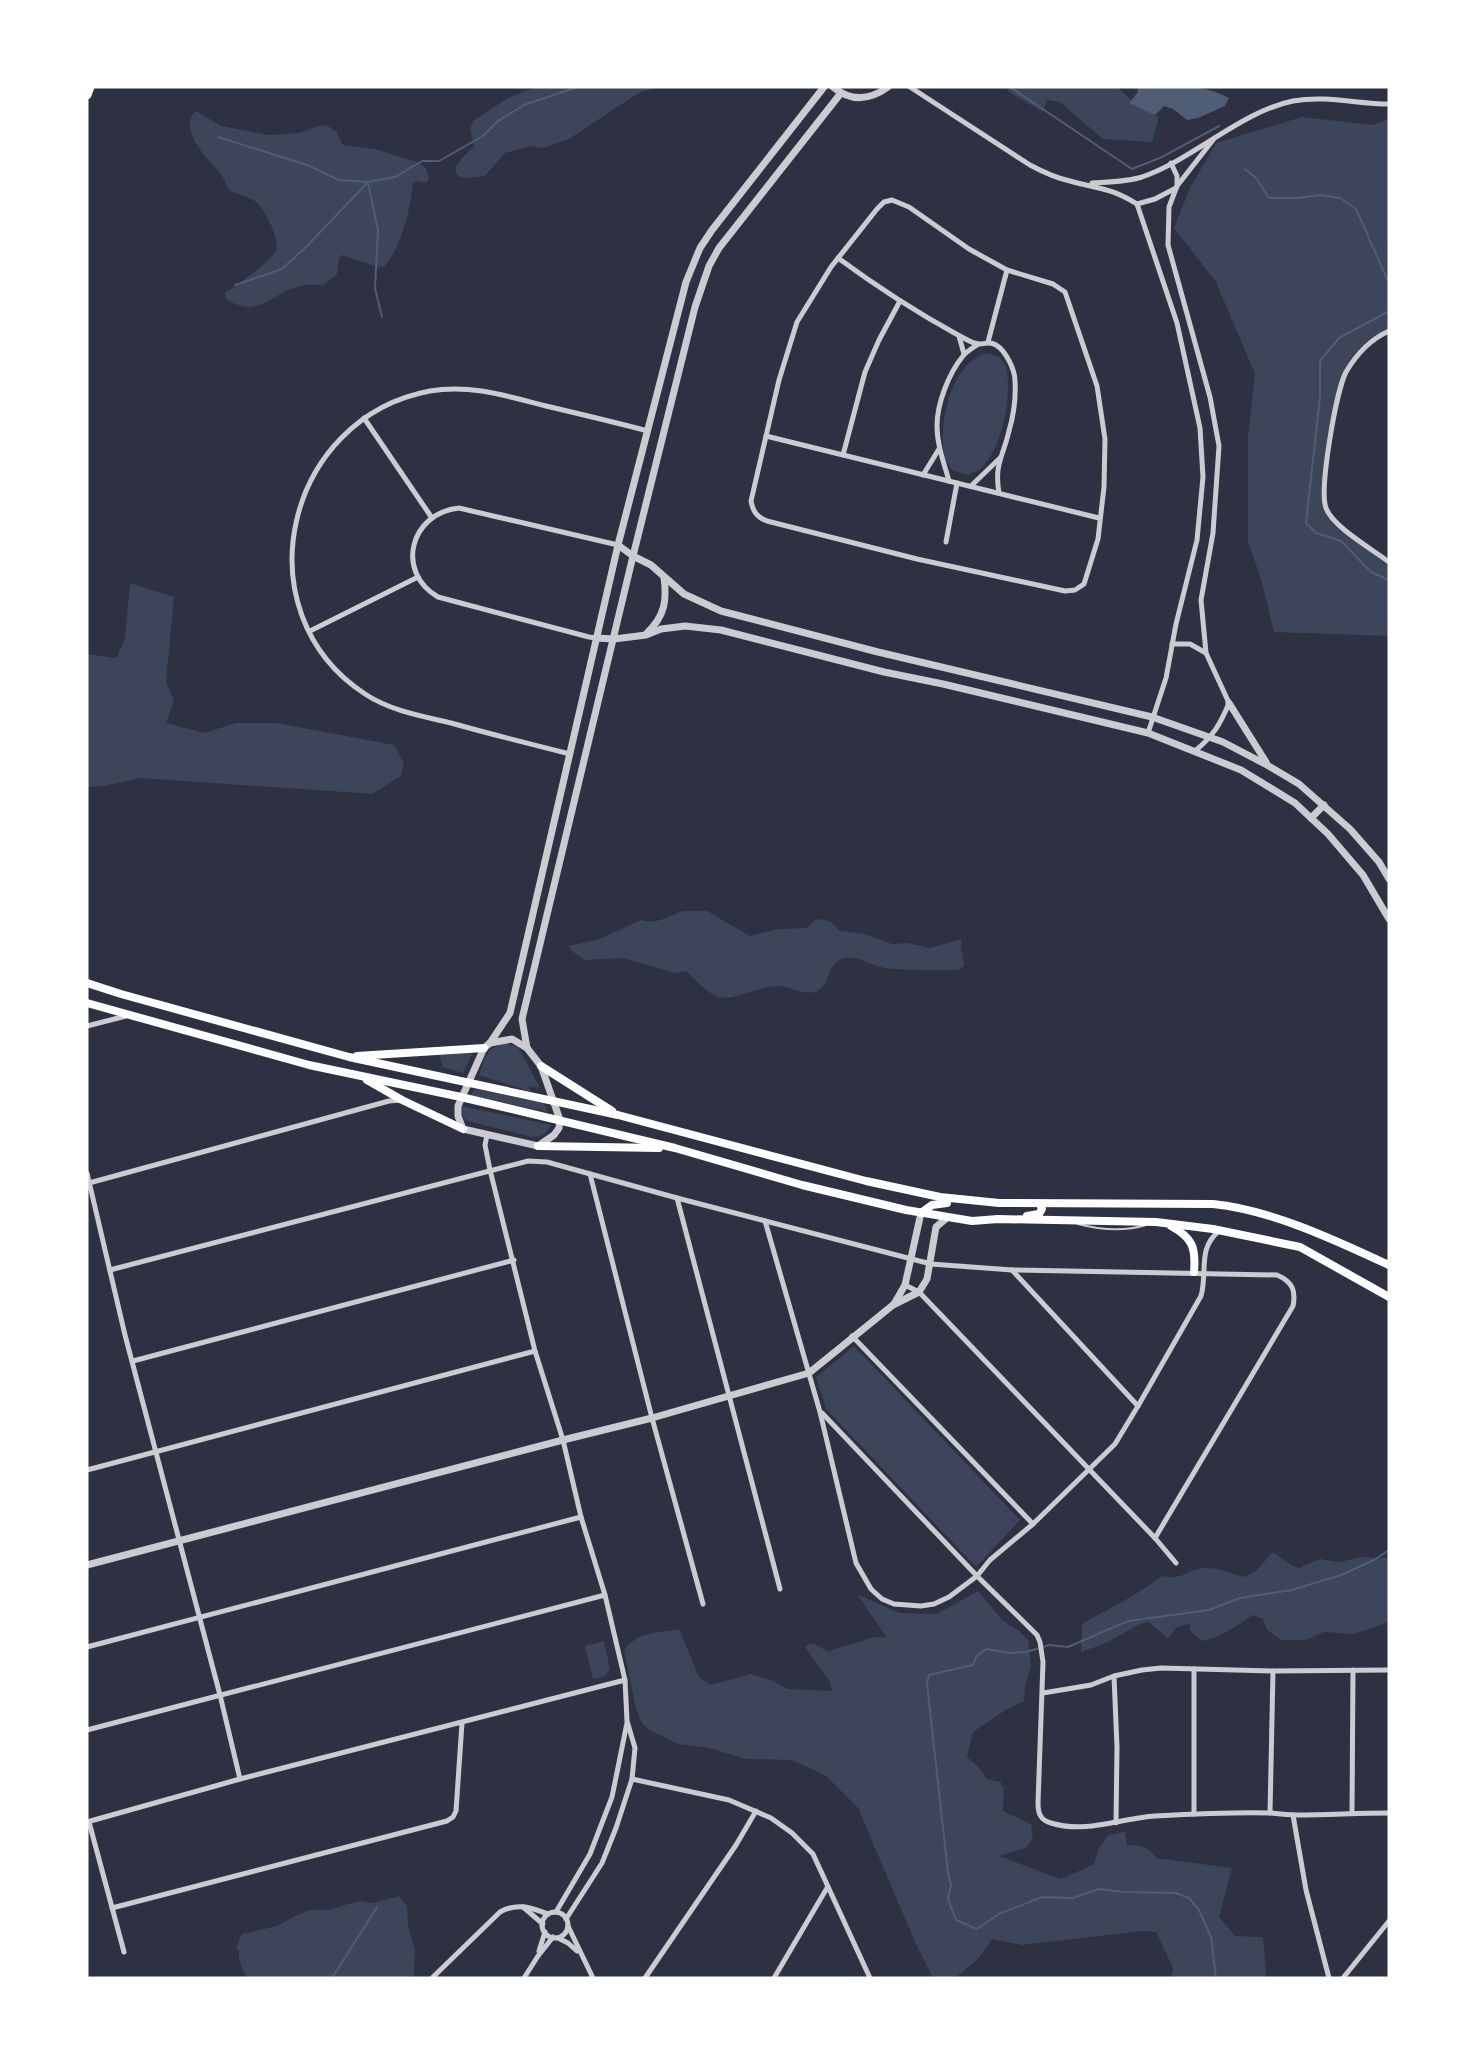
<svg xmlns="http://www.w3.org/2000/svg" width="1476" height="2065" viewBox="0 0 1476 2065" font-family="Montserrat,sans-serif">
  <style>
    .green { fill: #3c4559 }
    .water { fill: #4f5d75 }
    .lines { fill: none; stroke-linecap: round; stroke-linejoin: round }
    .stream { stroke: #4f5d75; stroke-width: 2 }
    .service { stroke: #caccd0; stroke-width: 2 }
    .minor { stroke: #caccd0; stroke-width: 5 }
    .tertiary { stroke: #caccd0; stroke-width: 7 }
    .secondary { stroke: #fff; stroke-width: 8 }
    .motorway { stroke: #fff; stroke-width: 9 }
  </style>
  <rect width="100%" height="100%" fill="#2d3142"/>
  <!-- green -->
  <g class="green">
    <path d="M536,87H655L637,94L569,139L543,148L530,146L505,153L485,176L469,178L459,177L456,173V167L462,158L474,146L470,129L473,121L508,98Z"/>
    <path d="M1005,87H1117L1133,102L1159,117L1152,142L1103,139L1060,102L1047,100L1043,112L1012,94Z"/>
    <path d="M194,112H198L221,126L269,135L300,133L315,127L326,125L336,131L343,145L375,149L420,163L426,168L429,179L426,183L418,181L413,183C410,210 402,245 385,266L378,267L342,255L339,258L337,274L324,285C317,285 307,284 300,286C271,293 258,321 225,298V293C238,284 267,265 276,251C281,241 264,207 255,201C247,196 237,194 229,190C226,185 224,178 220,173C207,158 180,133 194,112Z"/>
    <path d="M1302,117L1372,125L1389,119V328C1370,336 1352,353 1344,372C1335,391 1317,489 1324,507C1330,525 1373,552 1389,564V636L1274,632L1261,579L1248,542V437L1255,374L1216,282L1174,228L1190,188L1216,143Z"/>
    <path d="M987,353L998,356C1001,359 1005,363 1006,367C1013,394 1002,451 980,469C977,472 971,473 968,475L952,470C949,465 944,459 944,453C939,421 951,362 987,353Z"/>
    <path d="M130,583L174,597L166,682L174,700L166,723L204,733L236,723H277L394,745L404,764L401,776L372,794L140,778L105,786L87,787V654L116,658L125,639Z"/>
    <path d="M683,911H707L750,936L778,929L806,928L816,920L822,919L831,922L840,931L865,934L892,944L907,943L930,948L962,939L961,946L964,965L959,970C935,970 910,971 885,968C872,966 859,956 846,958C826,960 832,984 817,991C803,997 791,985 777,986C760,986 734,1001 719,997C706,993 696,980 686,971L674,973L623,958L585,960L573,952L569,946L600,939L641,920C656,925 669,916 683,911Z"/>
    <path d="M505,1043L518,1047L540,1088L528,1086L531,1092L479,1075C485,1058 486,1047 505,1043Z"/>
    <path d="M470,1052L472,1055L463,1073L443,1067L439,1055Z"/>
    <path d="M476,1089L539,1102L544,1104L548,1112L472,1096V1092Z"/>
    <path d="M462,1106L551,1125C546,1134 542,1137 532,1137L467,1121L463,1117Z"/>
    <path d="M854,1346L1020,1520L976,1567L826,1409L816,1377Z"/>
    <path d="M1273,1552L1291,1565L1299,1568L1320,1559L1340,1562L1361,1557L1389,1558V1622L1354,1634L1324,1632L1306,1640H1281L1267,1630L1263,1619L1253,1615C1236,1626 1222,1637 1202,1641L1191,1632L1189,1624L1177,1627L1168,1638L1148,1622C1135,1625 1137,1626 1126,1632C1113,1640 1097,1647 1081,1652L1082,1624C1109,1608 1138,1595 1162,1576C1184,1579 1180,1574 1198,1569C1213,1565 1230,1573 1244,1577L1256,1571Z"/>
    <path d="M978,1591L1003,1621L1018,1630L1028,1640L1031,1665L1025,1686L1024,1701L1007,1709L973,1732L967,1757L980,1768L987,1779L1001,1782V1787H1004L1003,1811L1033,1825L1031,1827L1033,1838L1026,1848L1014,1851L1000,1856L1060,1879L1064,1878L1094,1864L1098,1850L1108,1835L1125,1832L1127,1845C1138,1845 1151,1847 1156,1858L1232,1868L1219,1917L1235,1936L1263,1937L1266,1972L1265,1978H1171L1173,1968L1156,1932L1143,1931L1022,1945L992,1939L979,1958L955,1978H933L916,1944L858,1808L826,1776L792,1760L745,1759L710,1748L678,1744L649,1730L642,1723L636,1709L624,1650C640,1630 657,1634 679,1629L699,1677L710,1685L751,1674L771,1680L787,1689L832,1691L831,1684L805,1647L809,1644H814L829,1652C838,1647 845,1646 853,1644C869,1639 870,1635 887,1638L857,1594L899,1613L937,1614Z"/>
    <path d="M604,1641L610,1669L605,1676L593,1679L585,1646Z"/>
    <path d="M399,1896L407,1906L408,1926L415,1951L414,1978H248C242,1970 238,1960 239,1950L236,1948L242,1934L277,1926L297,1915L310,1910H328L348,1904L360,1901L373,1903Z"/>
  </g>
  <!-- water -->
  <path class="water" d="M1137,87C1169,87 1200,82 1229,98L1225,106L1198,118L1187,120L1173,109L1164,106L1155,115L1129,103L1138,92Z"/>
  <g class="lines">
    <!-- stream -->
    <g class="stream">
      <path d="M1010,87L1132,169L1162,157L1219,126"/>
      <path d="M218,137L307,165L339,180L368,182L395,177L422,161H439L483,136L498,121L524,105L578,87"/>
      <path d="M1245,169L1256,178L1269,198H1298L1320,195L1340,198L1356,209L1389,283"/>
      <path d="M368,183L378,230L375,288L382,317"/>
      <path d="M235,285L282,269L306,247L368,182"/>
      <path d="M1389,311L1339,338L1320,361V397L1306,523L1316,533L1341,541L1371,572L1389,580"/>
      <path d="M332,1978L377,1907"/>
      <path d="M1216,1978L1211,1937L1199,1910L1189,1898L1176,1893L1123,1892L1099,1889L1073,1898L1042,1897L999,1914L977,1929L956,1920L948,1899L951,1885L948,1873L927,1684L929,1675L973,1665L976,1657L986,1649L1009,1653L1026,1652L1049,1645L1068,1647L1128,1621L1209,1610L1240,1598L1292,1590L1341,1575L1374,1560L1389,1550"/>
    </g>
    <!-- service -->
    <path class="service" d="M1078,1224C1101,1230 1123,1232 1146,1225"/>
    <!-- minor -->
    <g class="minor">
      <path d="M910,87L1030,165C1043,172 1056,178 1070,181C1098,189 1110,187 1137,204L1177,323L1200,428L1203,477L1197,540L1176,624L1166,678L1148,733"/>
      <path d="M1171,163L1177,176V186"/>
      <path d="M1092,183C1108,182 1126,182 1142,177C1192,160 1242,111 1293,101C1327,95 1356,104 1389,104"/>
      <path d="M892,200L909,207L969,249L1007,270L1053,284L1065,292L1097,386L1105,439L1104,487L1098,539L1084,584L1075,590L1065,591L917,559L767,521C757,517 753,512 751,501L779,380L797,322L831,267L877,209L884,202Z"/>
      <path d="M1137,204L1155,199L1176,188"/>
      <path d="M838,258C876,286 916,312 958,335C964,338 973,344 979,344C986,344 989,341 996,345C1006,351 1015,370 1015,381C1016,398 1014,414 1009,431C1003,457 994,464 999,493"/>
      <path d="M1389,331C1371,339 1356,355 1346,372C1336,391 1319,490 1326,508C1333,527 1372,549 1389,562"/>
      <path d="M959,336L964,354"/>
      <path d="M988,342L1007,270"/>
      <path d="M364,418L432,518"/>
      <path d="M766,436L1099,518"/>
      <path d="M843,455L865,372L879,340L900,301"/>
      <path d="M923,475L939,449"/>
      <path d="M949,481C944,463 937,445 937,426C937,403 949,373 963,356C967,351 973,348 978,344"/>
      <path d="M971,486L1000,458"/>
      <path d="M946,542L957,483"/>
      <path d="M310,631L418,577"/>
      <path d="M596,638L589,637L438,597C395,572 410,513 459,508L618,545"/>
      <path d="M1172,644H1190L1206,653"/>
      <path d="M1195,751C1213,736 1220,725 1229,703L1206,653L1201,600L1213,533L1219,446L1210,397L1168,245L1169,207L1177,186L1213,140"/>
      <path d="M570,754C530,744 490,734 451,723C421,716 391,711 365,694C240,612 285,418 430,391C470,384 507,396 546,406C580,414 614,422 648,431"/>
      <path d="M87,1026L126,1016"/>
      <path d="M487,1135L485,1145L490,1170L535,1351L563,1440L581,1517L605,1595L625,1680L627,1721L635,1748L632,1779L616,1828L602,1863L566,1919"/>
      <path d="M87,1173L125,1335L220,1695L240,1779"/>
      <path d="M590,1174L652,1418L703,1604"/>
      <path d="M89,1183L389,1101L401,1100"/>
      <path d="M677,1198L780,1589"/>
      <path d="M765,1221L820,1412L856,1563L871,1589L882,1599L894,1604L921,1606L934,1604L949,1597L977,1576L990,1560L1033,1524L1115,1444L1138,1406L1201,1296C1208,1271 1197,1249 1219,1231"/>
      <path d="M110,1270L528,1161L547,1162L677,1198L931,1264L1012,1270L1277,1275C1293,1282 1296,1291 1293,1306L1155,1538"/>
      <path d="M1012,1270L1138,1406"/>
      <path d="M905,1285L919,1292L1155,1538L1176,1563"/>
      <path d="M852,1336L1033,1524"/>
      <path d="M133,1361L514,1260"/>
      <path d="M822,1413L977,1576L1037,1635L1040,1642L1043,1662L1038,1803C1038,1813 1040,1820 1051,1823C1086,1834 1121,1818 1155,1816C1193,1814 1232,1812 1270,1813C1279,1814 1288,1815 1297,1815C1328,1815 1358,1813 1389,1813"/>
      <path d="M87,1470L535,1351"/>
      <path d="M87,1647L581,1517"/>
      <path d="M1114,1676L1117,1747L1116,1823"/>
      <path d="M1043,1693L1091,1685L1114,1676L1142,1670L1161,1668L1273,1671L1389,1670"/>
      <path d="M87,1730L605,1595"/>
      <path d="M632,1779L729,1800L771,1818L792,1833L813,1854L870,1978"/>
      <path d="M1270,1813L1273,1671"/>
      <path d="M1352,1813L1353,1670"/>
      <path d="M1194,1814V1669"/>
      <path d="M1293,1815L1306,1890L1329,1978"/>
      <path d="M87,1822L240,1779L625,1680"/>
      <path d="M89,1822L124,1952"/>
      <path d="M523,1907L543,1924"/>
      <path d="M112,1908L447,1821L453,1817L456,1811L462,1723"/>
      <path d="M556,1912L590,1854L612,1797L627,1723"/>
      <circle cx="555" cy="1925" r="13"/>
      <path d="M568,1926L593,1978"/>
      <path d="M558,1938L568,1943L577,1951"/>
      <path d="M539,1951L545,1932"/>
      <path d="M432,1978L500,1912C518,1902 531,1908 548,1914"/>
      <path d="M524,1978L538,1956L553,1937"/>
      <path d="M645,1978L736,1845L756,1811"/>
      <path d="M774,1978L827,1888"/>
      <path d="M1343,1978L1389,1921"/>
    </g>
    <!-- tertiary -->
    <g class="tertiary">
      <path d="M824,87L712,230L700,248L686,282L618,545L510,1013L490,1043L484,1048L458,1106V1116L463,1129L538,1146L554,1135L559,1128L560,1120L541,1066L527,1048L522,1019L633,556L695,307L709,266L719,248L841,93"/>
      <path d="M833,87C851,102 870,100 888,87"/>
      <path d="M618,545L633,556L651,565L684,594L721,611L878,652L1152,717L1223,742L1267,765L1299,784L1350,829L1379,862L1389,879"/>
      <path d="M647,633C665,616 667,600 664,577"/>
      <path d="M596,638L614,639L646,635L661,629L685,626L721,630L884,672L943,684L1148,733L1241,770L1295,803L1328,834L1363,875L1389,919"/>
      <path d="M1229,703L1266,762"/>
      <path d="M1311,818L1324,805"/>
      <path d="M490,1043L512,1039L527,1048"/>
      <path d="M894,1304L905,1285L921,1213"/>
      <path d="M87,1565L563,1440L652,1418L809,1373L893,1305L919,1292L927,1279L936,1227L948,1217"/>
    </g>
    <!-- secondary -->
    <g class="secondary">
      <path d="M87,983L121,994L349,1057L618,1115L866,1181L940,1197L999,1203L1213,1204C1272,1210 1335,1240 1389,1265"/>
      <path d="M87,1003L309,1065L461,1097L675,1148L802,1185L906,1210L972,1221L998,1219L1156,1222L1213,1229L1300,1247L1389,1297"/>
      <path d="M357,1056L484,1048"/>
      <path d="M541,1066L612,1111"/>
      <path d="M367,1080L402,1100L463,1129"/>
      <path d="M538,1146L659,1148"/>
      <path d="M921,1213L932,1205L947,1203"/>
      <path d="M1027,1216L1039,1214L1042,1209L1040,1204"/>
      <path d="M1171,1226C1193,1238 1196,1248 1194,1272"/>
    </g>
    <!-- motorway -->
    <path class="motorway" d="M87,95L90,87"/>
  </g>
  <!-- border -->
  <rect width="1476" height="2065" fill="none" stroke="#ffffff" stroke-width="177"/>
</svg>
